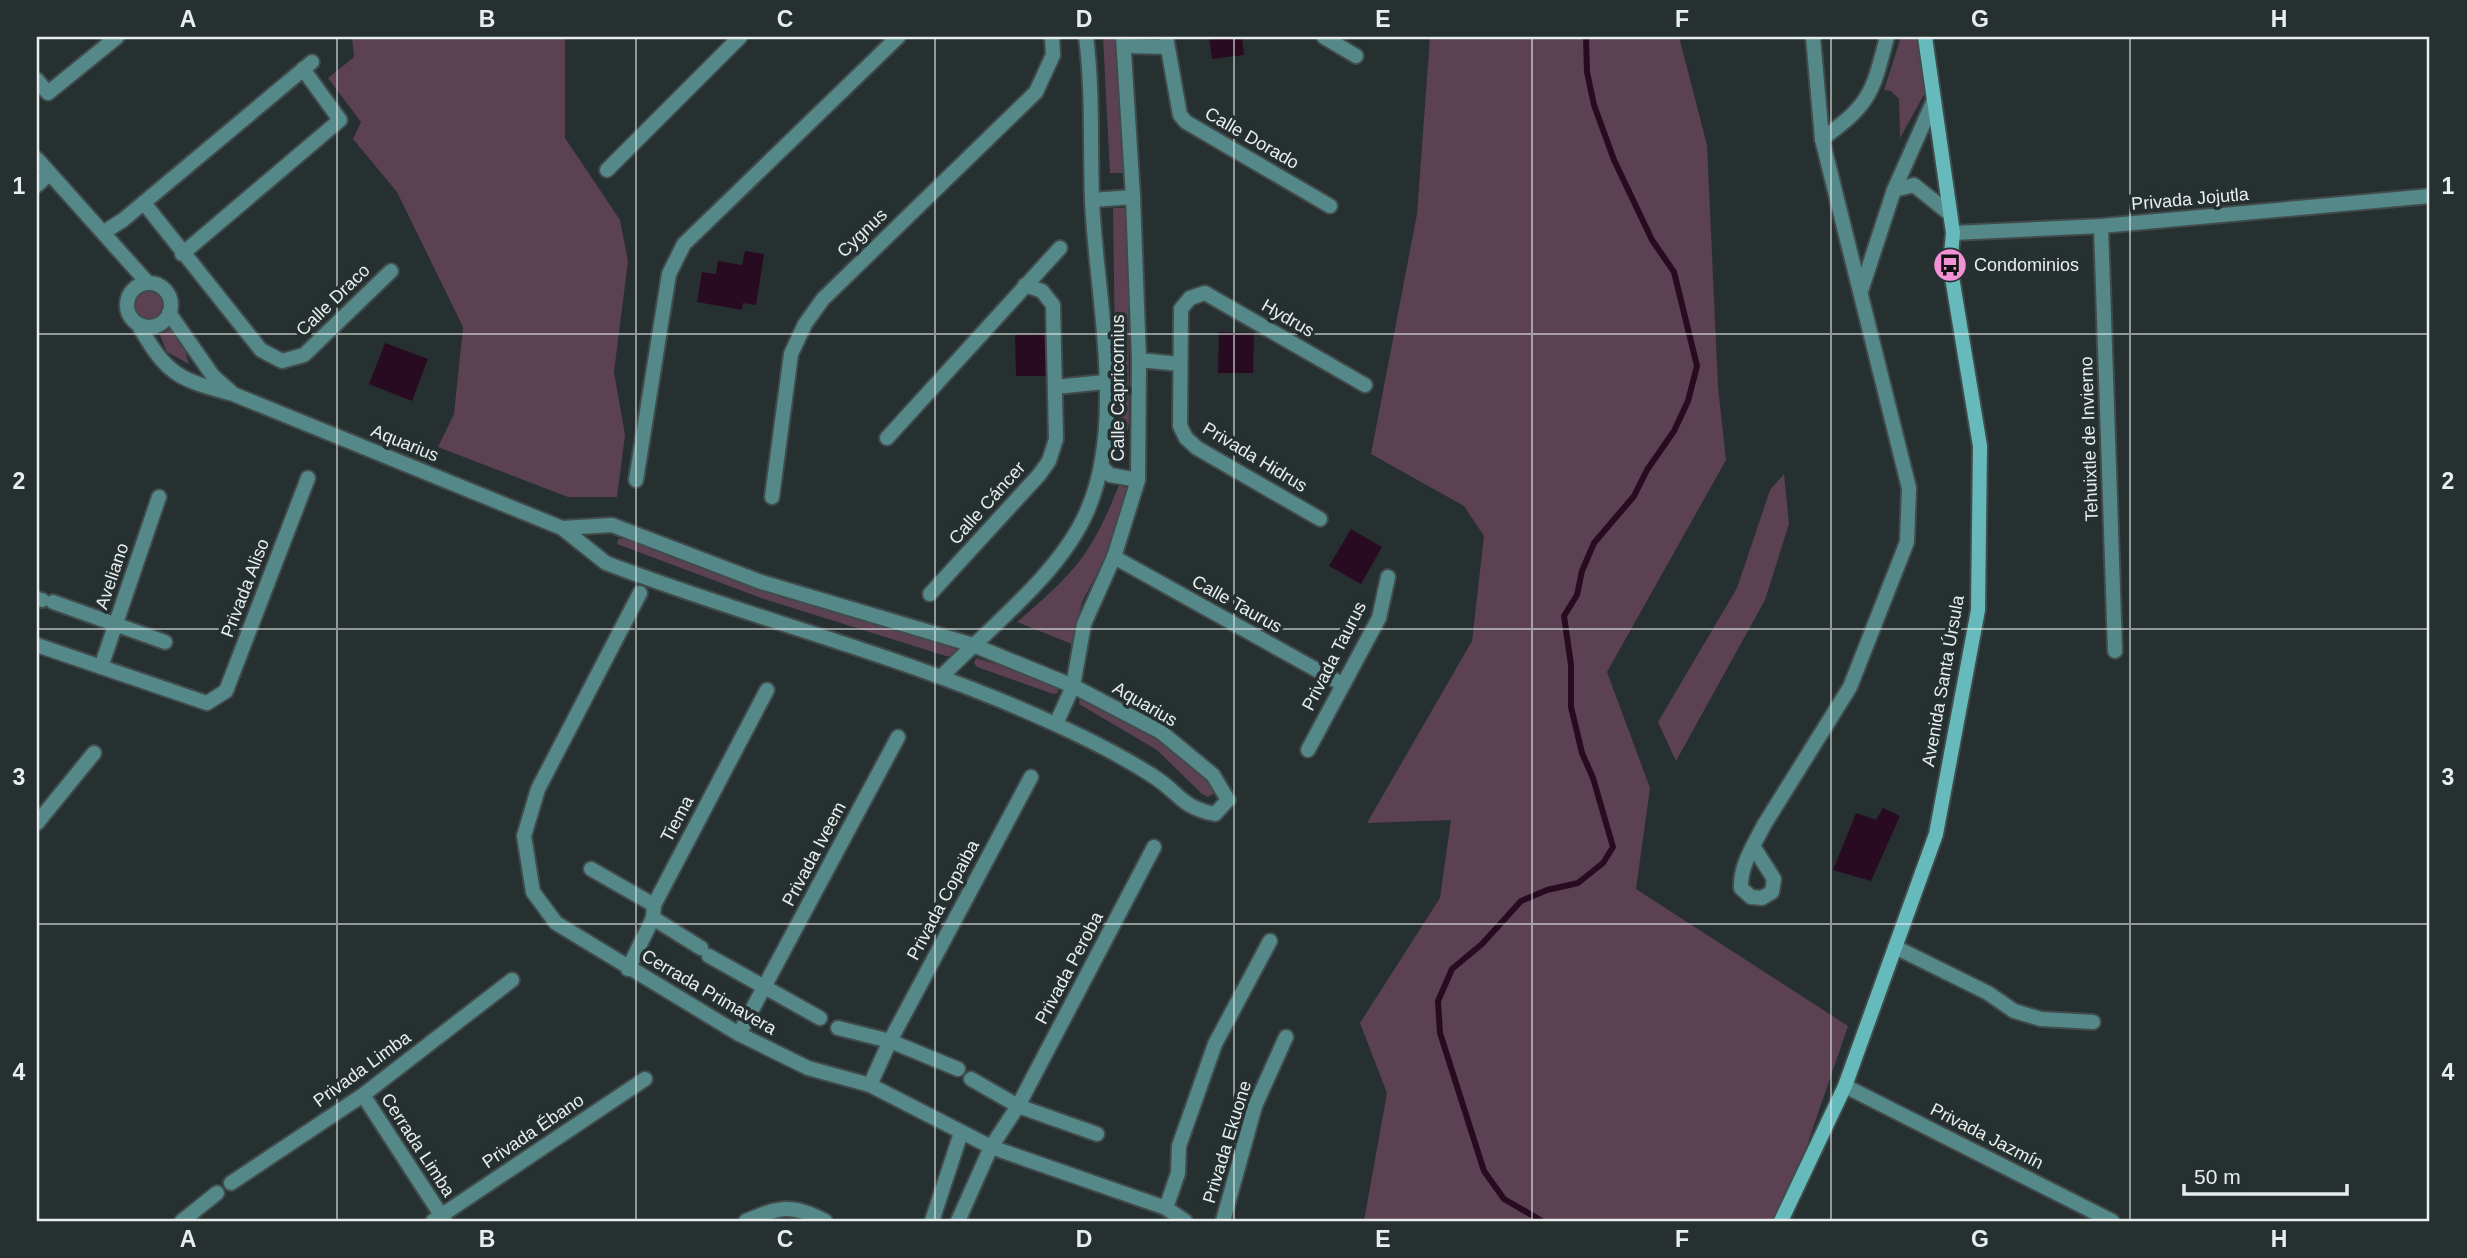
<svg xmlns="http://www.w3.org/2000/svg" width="2467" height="1258" viewBox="0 0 2467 1258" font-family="Helvetica,sans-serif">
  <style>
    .green { fill: #5b4152 }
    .water { fill: #290b21 }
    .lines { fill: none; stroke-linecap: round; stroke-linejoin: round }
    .stream { stroke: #290b21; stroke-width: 6 }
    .street-casing { stroke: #414b4b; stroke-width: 18 }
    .secondary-casing { stroke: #414b4b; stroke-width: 18 }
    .street { stroke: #558889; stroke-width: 14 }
    .secondary { stroke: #67babc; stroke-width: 14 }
    .grid { fill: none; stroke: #e8eeee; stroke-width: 2; stroke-opacity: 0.55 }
    .labels { text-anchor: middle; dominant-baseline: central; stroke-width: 7; stroke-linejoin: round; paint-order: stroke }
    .street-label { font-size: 18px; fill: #e8eeee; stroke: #263030 }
    .poi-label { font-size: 18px; fill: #e8eeee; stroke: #263030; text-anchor: start }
    .neatline { fill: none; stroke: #e8eeee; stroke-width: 2.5 }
    .grid-label { font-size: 23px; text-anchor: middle; font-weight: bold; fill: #e8eeee }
  </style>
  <rect width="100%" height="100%" fill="#263030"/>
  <!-- green -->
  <g class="green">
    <path d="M352,37H565V138L620,220L628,261L614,372L625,435L617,497H568L438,447L454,414L463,327L397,192L353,139L361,122L328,78L354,57Z"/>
    <path d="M1103,37H1116L1123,173H1110Z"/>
    <path d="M1430,37H1679L1707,145L1718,387L1726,460L1607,672L1650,788L1636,889L1848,1026L1781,1221H1364L1387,1093L1360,1023L1440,898L1451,820L1367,823L1472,641L1484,536L1464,506L1371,454L1417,214Z"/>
    <path d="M1901,37H1916L1926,91L1900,138L1899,99L1891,91L1884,90Z"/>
    <path d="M1113,208H1128L1129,423L1123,453L1110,450L1116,419Z"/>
    <circle cx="148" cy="304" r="15"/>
    <path d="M170,329L184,347L189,364L167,352L160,335Z"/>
    <path d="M1784,474L1789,524L1765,600L1676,761L1658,722L1737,588L1770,490Z"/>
    <path d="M1119,485L1133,490L1118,533L1082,602L1072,644L1017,622C1074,573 1091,556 1119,485Z"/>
    <path d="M628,538L954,645L956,652L953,656H946L764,599L617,544L618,539Z"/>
    <path d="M976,658L1051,681L1058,687V693L1053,694L977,667L974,663Z"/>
    <path d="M1080,697L1166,743L1213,788V794L1208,797L1202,794L1157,750L1079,704Z"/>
  </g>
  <!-- water -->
  <g class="water">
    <path d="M1209,37H1242L1244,55L1212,59Z"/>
    <path d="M745,251L764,254L756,305L743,303L742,310L697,302L702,272L716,274L718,261L742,265Z"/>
    <path d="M1219,332L1254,333L1253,373H1218Z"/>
    <path d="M1052,334L1053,376H1016L1015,335Z"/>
    <path d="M385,343L428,359L412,401L369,384Z"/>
    <path d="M1351,529L1382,547L1361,584L1329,566Z"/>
    <path d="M1883,808L1900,816L1871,881L1833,870L1856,813L1876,820Z"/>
  </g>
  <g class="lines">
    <!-- stream -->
    <path class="stream" d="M1542,1221L1504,1199L1484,1171L1440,1033L1438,1001L1452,969L1482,944L1521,901L1547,890L1578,883L1603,863L1613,847L1593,778L1582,753L1571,707V665L1564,616L1577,595L1582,571L1594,543L1634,496L1647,470L1674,431L1688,401L1697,366L1674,272L1652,240L1614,160L1594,105L1587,72L1586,37"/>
    <!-- street casing -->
    <g class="street-casing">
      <g id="street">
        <path d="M1166,37L1180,115L1186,122L1330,206"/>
        <path d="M1324,37L1356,56"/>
        <path d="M1125,46L1167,47"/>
        <path d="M37,80L48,93L117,37"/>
        <path d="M1822,139C1871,103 1872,94 1887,37"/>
        <path d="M37,159L147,282"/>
        <path d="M607,170L740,37"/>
        <path d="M37,185L49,174"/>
        <path d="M1894,190L1934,100"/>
        <path d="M1092,200L1133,197"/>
        <path d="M144,203L261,350L282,361L304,355L391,271"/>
        <path d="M2101,226L2115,651"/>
        <path d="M104,232L123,220L312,62"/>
        <path d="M1953,233L2101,226L2430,196"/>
        <path d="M182,254L340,120L303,69"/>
        <circle cx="149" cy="305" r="22"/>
        <path d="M1861,291L1894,190L1914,185L1950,214"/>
        <path d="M169,313L213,376L230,391"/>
        <path d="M138,324C167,375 177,379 233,394L562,528L606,563C755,620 910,657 1055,724C1088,739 1122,756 1153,776C1180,793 1180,807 1215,814L1228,800L1213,775L1161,732L1073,686L973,645L761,582L612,525L562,528"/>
        <path d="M1139,360L1180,364"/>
        <path d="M1055,387L1105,382"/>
        <path d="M887,438L1060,248"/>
        <path d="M1103,468L1110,475L1138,480"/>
        <path d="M636,480L669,274L684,244L898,37"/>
        <path d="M772,497L791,354L805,324L823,299L1036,92L1053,55L1052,37"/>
        <path d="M1320,519L1197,448L1186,438L1180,426L1181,309L1190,298L1205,293L1365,385"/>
        <path d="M1114,557L1342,684"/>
        <path d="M640,593L538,789L524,836L533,892L556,923L739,1034L808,1068L870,1085L991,1147L1166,1208L1185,1221"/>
        <path d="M930,594L1039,475L1049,461L1056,439L1053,305L1042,291L1025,285"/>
        <path d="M37,599L42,600"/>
        <path d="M53,602L165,642"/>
        <path d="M37,645L207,703L226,691L308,478"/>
        <path d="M101,667L159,497"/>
        <path d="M942,676C990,627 1062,572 1088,509C1126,419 1096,296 1092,200C1090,145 1093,91 1086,37"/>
        <path d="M1056,724L1073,686L1084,624L1114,557L1138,480L1139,360L1133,197L1123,37"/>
        <path d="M1308,750L1379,618L1388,577"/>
        <path d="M37,823L94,753"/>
        <path d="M1753,846L1774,879L1772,892L1762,898L1751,897L1741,888C1740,865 1754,845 1764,825L1850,687L1907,542L1909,488L1822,139L1813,37"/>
        <path d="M591,869L654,905"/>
        <path d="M653,918L701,948"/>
        <path d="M1895,947L1988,993L2014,1011L2041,1019L2093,1022"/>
        <path d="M709,956L820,1018"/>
        <path d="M628,969L653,918L654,905L767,690"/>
        <path d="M838,1028L890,1041L958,1069"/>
        <path d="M739,1034L898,737"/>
        <path d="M971,1079L1018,1106L1097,1134"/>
        <path d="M870,1085L890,1041L1031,777"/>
        <path d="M1845,1086L2112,1221"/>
        <path d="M363,1095L445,1221"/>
        <path d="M231,1183L363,1095L512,980"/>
        <path d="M1166,1208L1178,1173L1179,1146L1215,1044L1270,941"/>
        <path d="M182,1221L217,1193"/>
        <path d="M433,1221L645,1079"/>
        <path d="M746,1221C778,1207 792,1203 825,1221"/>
        <path d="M932,1221L961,1133"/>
        <path d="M958,1221L991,1147L1018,1106L1154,847"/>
        <path d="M1223,1221L1255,1106L1286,1037"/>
      </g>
    </g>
    <!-- secondary casing -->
    <g class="secondary-casing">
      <path id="secondary" d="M1781,1221L1845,1086L1936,834L1978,610L1980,446L1950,265L1953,233L1925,37"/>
    </g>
    <!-- street -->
    <use href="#street" class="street"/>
    <!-- secondary -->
    <use href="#secondary" class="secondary"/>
  </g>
  <!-- grid -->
  <path class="grid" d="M337,37V1221M636,37V1221M935,37V1221M1234,37V1221M1532,37V1221M1831,37V1221M2130,37V1221M37,334H2430M37,629H2430M37,924H2430"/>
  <!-- icons -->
  <defs>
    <g id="bus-disc" transform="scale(1.75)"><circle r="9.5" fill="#f391d5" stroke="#263030"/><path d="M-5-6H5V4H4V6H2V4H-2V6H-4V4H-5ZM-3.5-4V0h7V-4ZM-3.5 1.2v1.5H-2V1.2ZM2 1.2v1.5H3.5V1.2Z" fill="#111"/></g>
  </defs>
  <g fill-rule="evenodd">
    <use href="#bus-disc" x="1950" y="265"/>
  </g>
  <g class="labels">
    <!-- street labels -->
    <g class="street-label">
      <text transform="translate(1252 138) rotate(30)">Calle Dorado</text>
      <text transform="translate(2190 199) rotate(-5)">Privada Jojutla</text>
      <text transform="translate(862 233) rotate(-44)">Cygnus</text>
      <text transform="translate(333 300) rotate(-44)">Calle Draco</text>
      <text transform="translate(1288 318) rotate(30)">Hydrus</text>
      <text transform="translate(1118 388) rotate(-90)">Calle Capricornius</text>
      <text transform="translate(2089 439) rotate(-92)">Tehuixtle de Invierno</text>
      <text transform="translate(405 443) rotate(22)">Aquarius</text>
      <text transform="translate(1255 457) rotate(31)">Privada Hidrus</text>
      <text transform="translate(987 503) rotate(-48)">Calle Cáncer</text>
      <text transform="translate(112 576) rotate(-71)">Aveliano</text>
      <text transform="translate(245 588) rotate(-69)">Privada Aliso</text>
      <text transform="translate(1237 604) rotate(29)">Calle Taurus</text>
      <text transform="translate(1334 656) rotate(-63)">Privada Taurus</text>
      <text transform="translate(1943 681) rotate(-80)">Avenida Santa Úrsula</text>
      <text transform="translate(1145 704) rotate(30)">Aquarius</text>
      <text transform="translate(677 819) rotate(-62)">Tiema</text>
      <text transform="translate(814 854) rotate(-62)">Privada Iveem</text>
      <text transform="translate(943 900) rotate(-62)">Privada Copaiba</text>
      <text transform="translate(1069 968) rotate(-62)">Privada Peroba</text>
      <text transform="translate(709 992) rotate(30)">Cerrada Primavera</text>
      <text transform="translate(362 1069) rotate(-36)">Privada Limba</text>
      <text transform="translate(533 1131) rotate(-34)">Privada Ébano</text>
      <text transform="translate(1987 1136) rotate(27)">Privada Jazmín</text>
      <text transform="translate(1227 1142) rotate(-73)">Privada Ekuone</text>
      <text transform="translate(418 1145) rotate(57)">Cerrada Limba</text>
    </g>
    <!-- poi labels -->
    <g class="poi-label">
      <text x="1974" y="265">Condominios</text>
    </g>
  </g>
  <!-- border -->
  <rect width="2467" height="1258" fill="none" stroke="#263030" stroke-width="77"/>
  <!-- scale -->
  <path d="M2184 1184v10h163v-10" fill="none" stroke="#e8eeee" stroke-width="3.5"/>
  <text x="2194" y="1184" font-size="21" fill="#e8eeee" stroke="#263030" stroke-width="5" paint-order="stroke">50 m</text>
  <rect x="38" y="38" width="2390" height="1182" class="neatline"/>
  <g class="grid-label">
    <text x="188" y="27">A</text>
    <text x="487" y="27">B</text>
    <text x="785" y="27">C</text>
    <text x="1084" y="27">D</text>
    <text x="1383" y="27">E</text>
    <text x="1682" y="27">F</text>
    <text x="1980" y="27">G</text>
    <text x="2279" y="27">H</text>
    <text x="19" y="194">1</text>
    <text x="2448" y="194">1</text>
    <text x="19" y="489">2</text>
    <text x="2448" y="489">2</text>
    <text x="19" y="785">3</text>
    <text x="2448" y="785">3</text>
    <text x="19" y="1080">4</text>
    <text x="2448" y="1080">4</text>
    <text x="188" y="1247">A</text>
    <text x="487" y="1247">B</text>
    <text x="785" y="1247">C</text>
    <text x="1084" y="1247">D</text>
    <text x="1383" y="1247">E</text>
    <text x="1682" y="1247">F</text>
    <text x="1980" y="1247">G</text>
    <text x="2279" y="1247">H</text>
  </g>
</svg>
